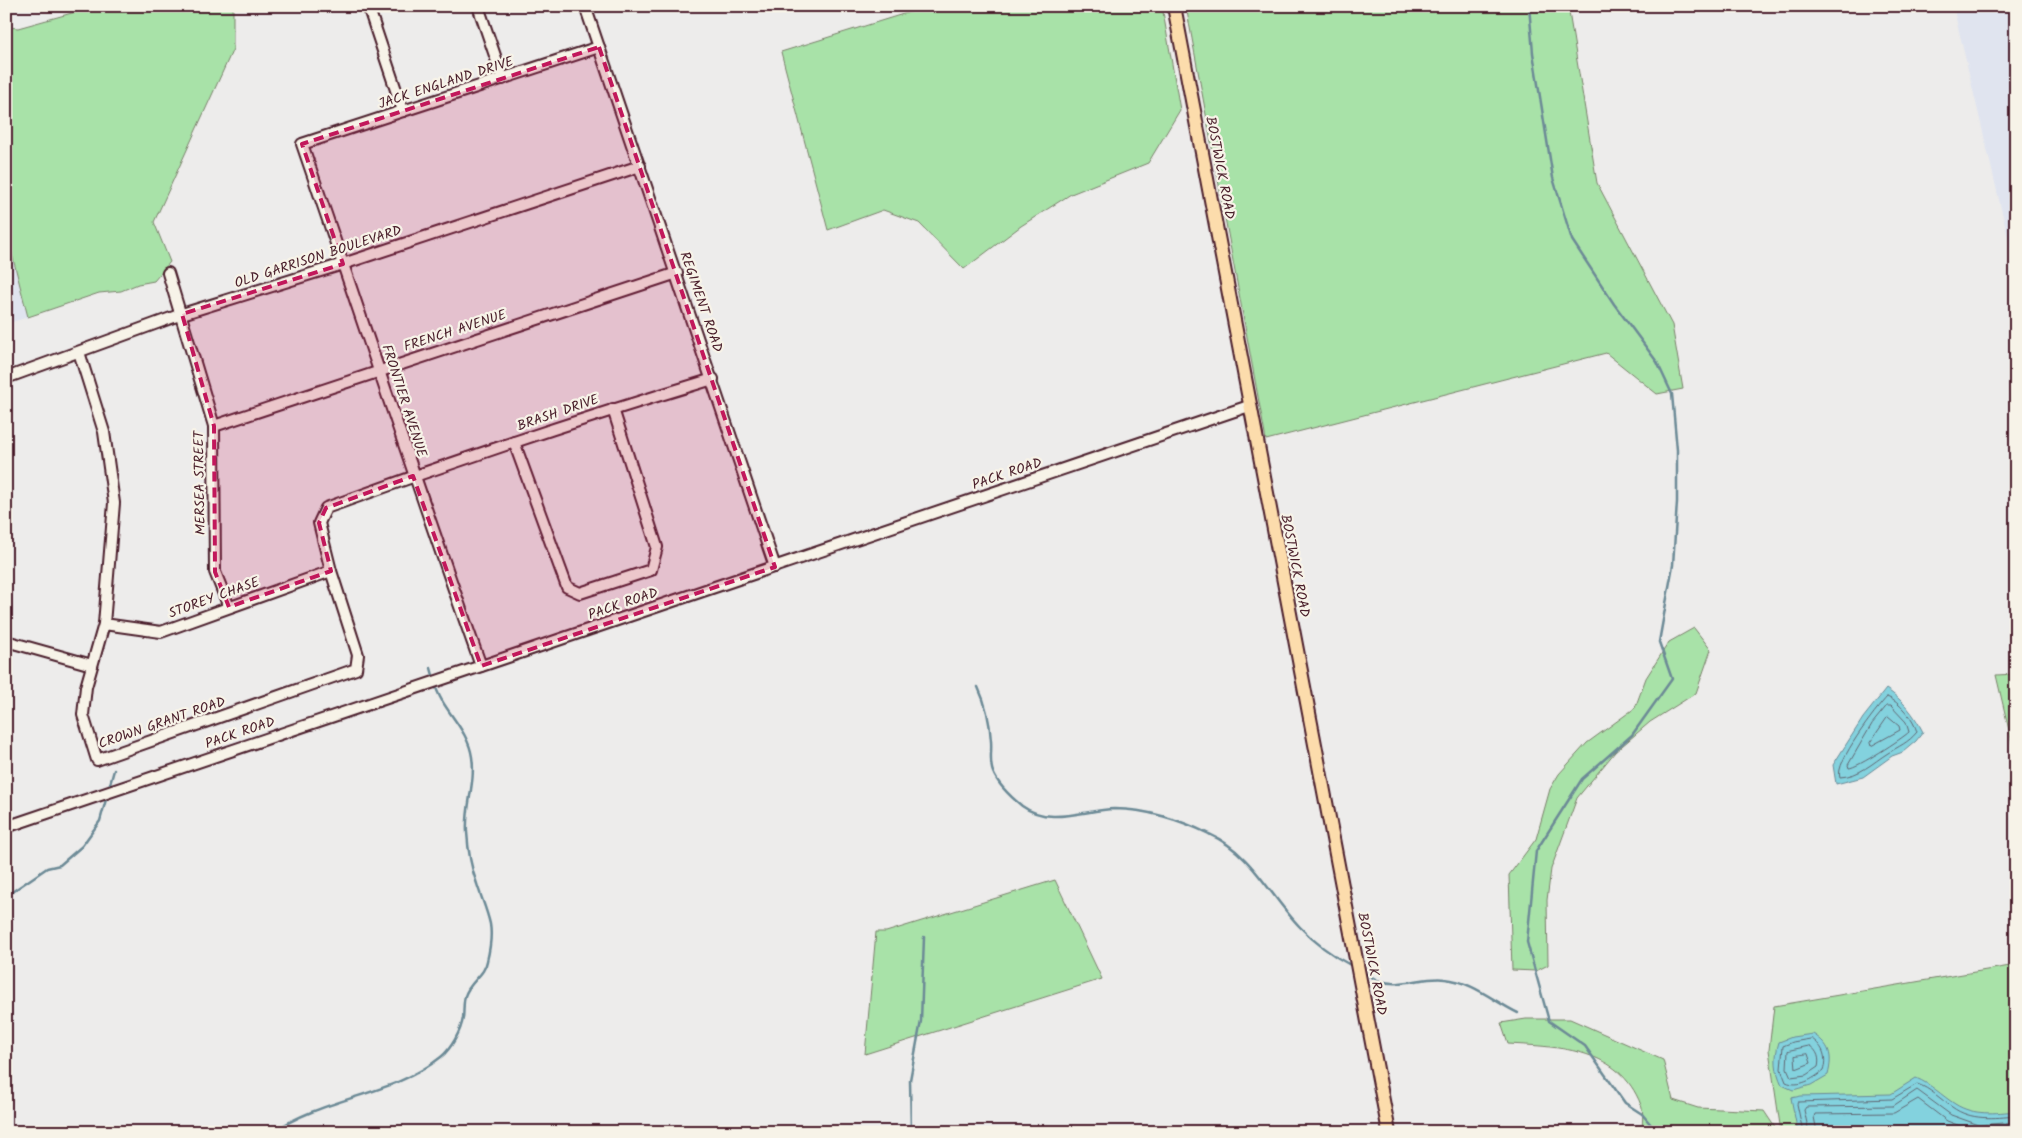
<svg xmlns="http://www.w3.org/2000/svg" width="2022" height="1138" viewBox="0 0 2022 1138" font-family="Kalam,sans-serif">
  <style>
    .built { fill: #e0e4ef }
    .green { fill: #a8e2a8; stroke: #79806a }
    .water { fill: #83d2de; stroke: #6c8a96 }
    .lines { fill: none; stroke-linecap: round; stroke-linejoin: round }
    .shore { stroke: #616773; stroke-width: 1 }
    .stream { stroke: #6c8a96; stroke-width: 2.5 }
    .minor-casing { stroke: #4a1f2b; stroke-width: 14 }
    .major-casing { stroke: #4a1f2b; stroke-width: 16 }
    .minor { stroke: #f7f3e8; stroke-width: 10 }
    .major { stroke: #fcdcac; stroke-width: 12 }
    .marked { fill: #c2185b; fill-opacity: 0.2; stroke: #c2185b; stroke-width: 4; stroke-dasharray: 10 6; stroke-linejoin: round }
    .labels { text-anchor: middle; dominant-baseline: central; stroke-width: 4.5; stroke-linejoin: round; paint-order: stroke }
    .street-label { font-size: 14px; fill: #4a1f2b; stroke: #f7f3e8 }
  </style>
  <rect width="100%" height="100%" fill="#edeceb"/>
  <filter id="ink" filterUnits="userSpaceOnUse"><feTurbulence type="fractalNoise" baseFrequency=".02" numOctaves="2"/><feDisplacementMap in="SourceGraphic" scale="10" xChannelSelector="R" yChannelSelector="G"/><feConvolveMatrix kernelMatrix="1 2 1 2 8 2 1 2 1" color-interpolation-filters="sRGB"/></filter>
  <g filter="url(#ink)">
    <!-- built -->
    <g class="built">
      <path d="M1953,6H2016V271Z"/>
      <path d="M6,231L28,317L6,324Z"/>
    </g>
    <!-- green -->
    <g class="green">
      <path d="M97,6H233V49L154,222L170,262L154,281L138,284L121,291L99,293L28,317L6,231V27L18,28Z"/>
      <path d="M929,6H1162L1180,110L1148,163L1071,194L1021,226L964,269L919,223L883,210L828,230L781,52Z"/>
      <path d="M1186,6H1568L1597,183L1672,325L1683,389L1657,394L1606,353L1266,440Z"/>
      <path d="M1694,628L1711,650L1696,693L1650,722L1615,752L1577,798L1551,869L1547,900L1548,965L1536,971L1512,970L1509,875L1536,839L1550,789L1559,774L1587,743L1635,708L1646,678L1669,642Z"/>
      <path d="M2016,674V760L1996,675Z"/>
      <path d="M1055,880L1102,979L865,1054L876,932H886Z"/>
      <path d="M2016,965V1132H1781L1769,1050L1774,1006Z"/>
      <path d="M1526,1019H1570L1663,1060L1673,1100L1698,1108L1764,1111L1778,1132H1642C1642,1124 1644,1112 1641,1105C1619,1048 1561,1047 1508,1044L1501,1023Z"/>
    </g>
    <!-- water -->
    <g class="water">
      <path d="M1886,689C1903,700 1914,714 1923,732L1916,741L1903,752L1892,756L1863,777L1836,784L1833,765L1863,718Z"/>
      <path d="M1813,1034C1830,1045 1833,1055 1828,1075L1811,1085L1793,1090L1782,1085C1775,1070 1774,1058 1779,1042L1792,1037Z"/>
      <path d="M1916,1078C1931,1084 1941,1095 1955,1104C1974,1116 1995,1113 2016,1111V1132H1799L1797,1128L1791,1098L1801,1096L1891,1094Z"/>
    </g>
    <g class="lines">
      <!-- shore -->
      <g class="shore">
        <path d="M1887,697C1899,701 1914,720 1917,732C1908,743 1899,746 1888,753C1872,763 1860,776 1840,777C1834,763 1876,709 1887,697Z"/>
        <path d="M1887,706H1891L1906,722L1909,732C1903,738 1857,768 1849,768L1848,765L1872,724Z"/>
        <path d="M1888,717L1899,726L1900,730L1871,746L1870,743Z"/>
        <path d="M1812,1039C1824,1047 1827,1058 1823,1071C1813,1079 1799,1088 1786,1082L1781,1069L1783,1046L1793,1042Z"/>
        <path d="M1810,1046C1818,1051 1820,1059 1818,1067L1806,1075L1791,1077L1787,1068L1788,1051Z"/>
        <path d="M1808,1054L1811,1063L1796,1069L1795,1056Z"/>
        <path d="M1803,1132L1797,1104L1798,1102L1892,1099L1917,1084C1930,1088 1940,1099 1952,1107C1971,1121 1994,1118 2016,1116"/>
        <path d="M1809,1132L1804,1110L1806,1107L1893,1106L1917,1090L1951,1115L1979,1125L2016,1122"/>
        <path d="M1817,1132L1814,1117L1815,1114L1894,1113L1918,1099L1947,1121L1976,1132"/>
      </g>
      <!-- stream -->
      <g class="stream">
        <path d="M1529,6L1533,53L1553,178L1572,240L1614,304L1657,362L1672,394L1677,450V502L1673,565L1659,642L1672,679L1632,735L1582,779L1536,851L1527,942L1549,1021L1585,1046L1625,1103L1642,1114L1657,1132"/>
        <path d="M431,668L434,679"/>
        <path d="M978,687C986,704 990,722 991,741C992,751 989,762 993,772C998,785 1011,797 1022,806C1049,826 1084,810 1114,809C1146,809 1181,820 1209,834C1252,853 1269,895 1300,927C1315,943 1333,956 1352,966"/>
        <path d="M109,788L114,770"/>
        <path d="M6,896L47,868L60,865L82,846L100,821L107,796"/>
        <path d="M1363,972C1369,975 1374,979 1380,981C1401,988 1424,976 1445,979C1473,982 1493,1001 1518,1013"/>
        <path d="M273,1132C324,1097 393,1096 441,1057C451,1049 461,1031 463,1018C464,1011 463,1003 465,996C469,982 485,975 487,961C490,949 492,936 490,924C487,910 481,897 477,884C471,868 468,849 467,832C465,807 476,782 472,757C468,728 441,709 435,684"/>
        <path d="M911,1132L910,1080L921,1021L924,937"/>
      </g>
      <!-- minor casing -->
      <g class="minor-casing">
        <g id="minor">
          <path d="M368,6L403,111"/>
          <path d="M478,6L503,79"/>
          <path d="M585,6L775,567"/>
          <path d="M168,273L214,426L215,572L229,607"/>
          <path d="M79,352L104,432L114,503L104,624L86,687L83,715L97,760L356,669L358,655L331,571L319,523L326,508C454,461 583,418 713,379"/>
          <path d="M6,378L182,314L343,264L640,166"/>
          <path d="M214,426L677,273"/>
          <path d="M514,442L567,587L580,593L651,570L657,547L613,409"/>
          <path d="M104,624L161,632L331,571"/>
          <path d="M6,641L92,665"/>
          <path d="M481,666C419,493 362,318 302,144L599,47"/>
          <path d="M6,827L1249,406"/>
        </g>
      </g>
      <!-- major casing -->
      <g class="major-casing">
        <path id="major" d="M1174,6L1389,1132"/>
      </g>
      <!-- minor -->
      <use href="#minor" class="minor"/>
      <!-- major -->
      <use href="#major" class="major"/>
    </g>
  </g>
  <!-- marked area -->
  <path class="marked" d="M599,47L775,567L481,666L413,476L326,508L319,523L331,571L229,607L215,572L214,426L182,314L343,264L302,144Z"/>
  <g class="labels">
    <!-- street labels -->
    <g class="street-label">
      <text transform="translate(446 83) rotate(-18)">JACK ENGLAND DRIVE</text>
      <text transform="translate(1220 168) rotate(79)">BOSTWICK ROAD</text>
      <text transform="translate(318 257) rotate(-18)">OLD GARRISON BOULEVARD</text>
      <text transform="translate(701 302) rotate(71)">REGIMENT ROAD</text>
      <text transform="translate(455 331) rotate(-18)">FRENCH AVENUE</text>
      <text transform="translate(404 401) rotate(72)">FRONTIER AVENUE</text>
      <text transform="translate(558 413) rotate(-19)">BRASH DRIVE</text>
      <text transform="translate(1007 474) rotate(-19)">PACK ROAD</text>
      <text transform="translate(200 483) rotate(-91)">MERSEA STREET</text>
      <text transform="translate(1295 566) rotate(79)">BOSTWICK ROAD</text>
      <text transform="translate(214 598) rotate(-20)">STOREY CHASE</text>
      <text transform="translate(623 604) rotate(-19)">PACK ROAD</text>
      <text transform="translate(162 723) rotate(-19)">CROWN GRANT ROAD</text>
      <text transform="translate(240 733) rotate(-19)">PACK ROAD</text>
      <text transform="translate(1372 964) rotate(79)">BOSTWICK ROAD</text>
    </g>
  </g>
  <!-- margin -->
  <rect width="2022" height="1138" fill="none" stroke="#f7f3e8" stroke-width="25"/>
  <rect x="12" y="12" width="1997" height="1113" fill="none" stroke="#4a1f2b" stroke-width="2" filter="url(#ink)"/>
</svg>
